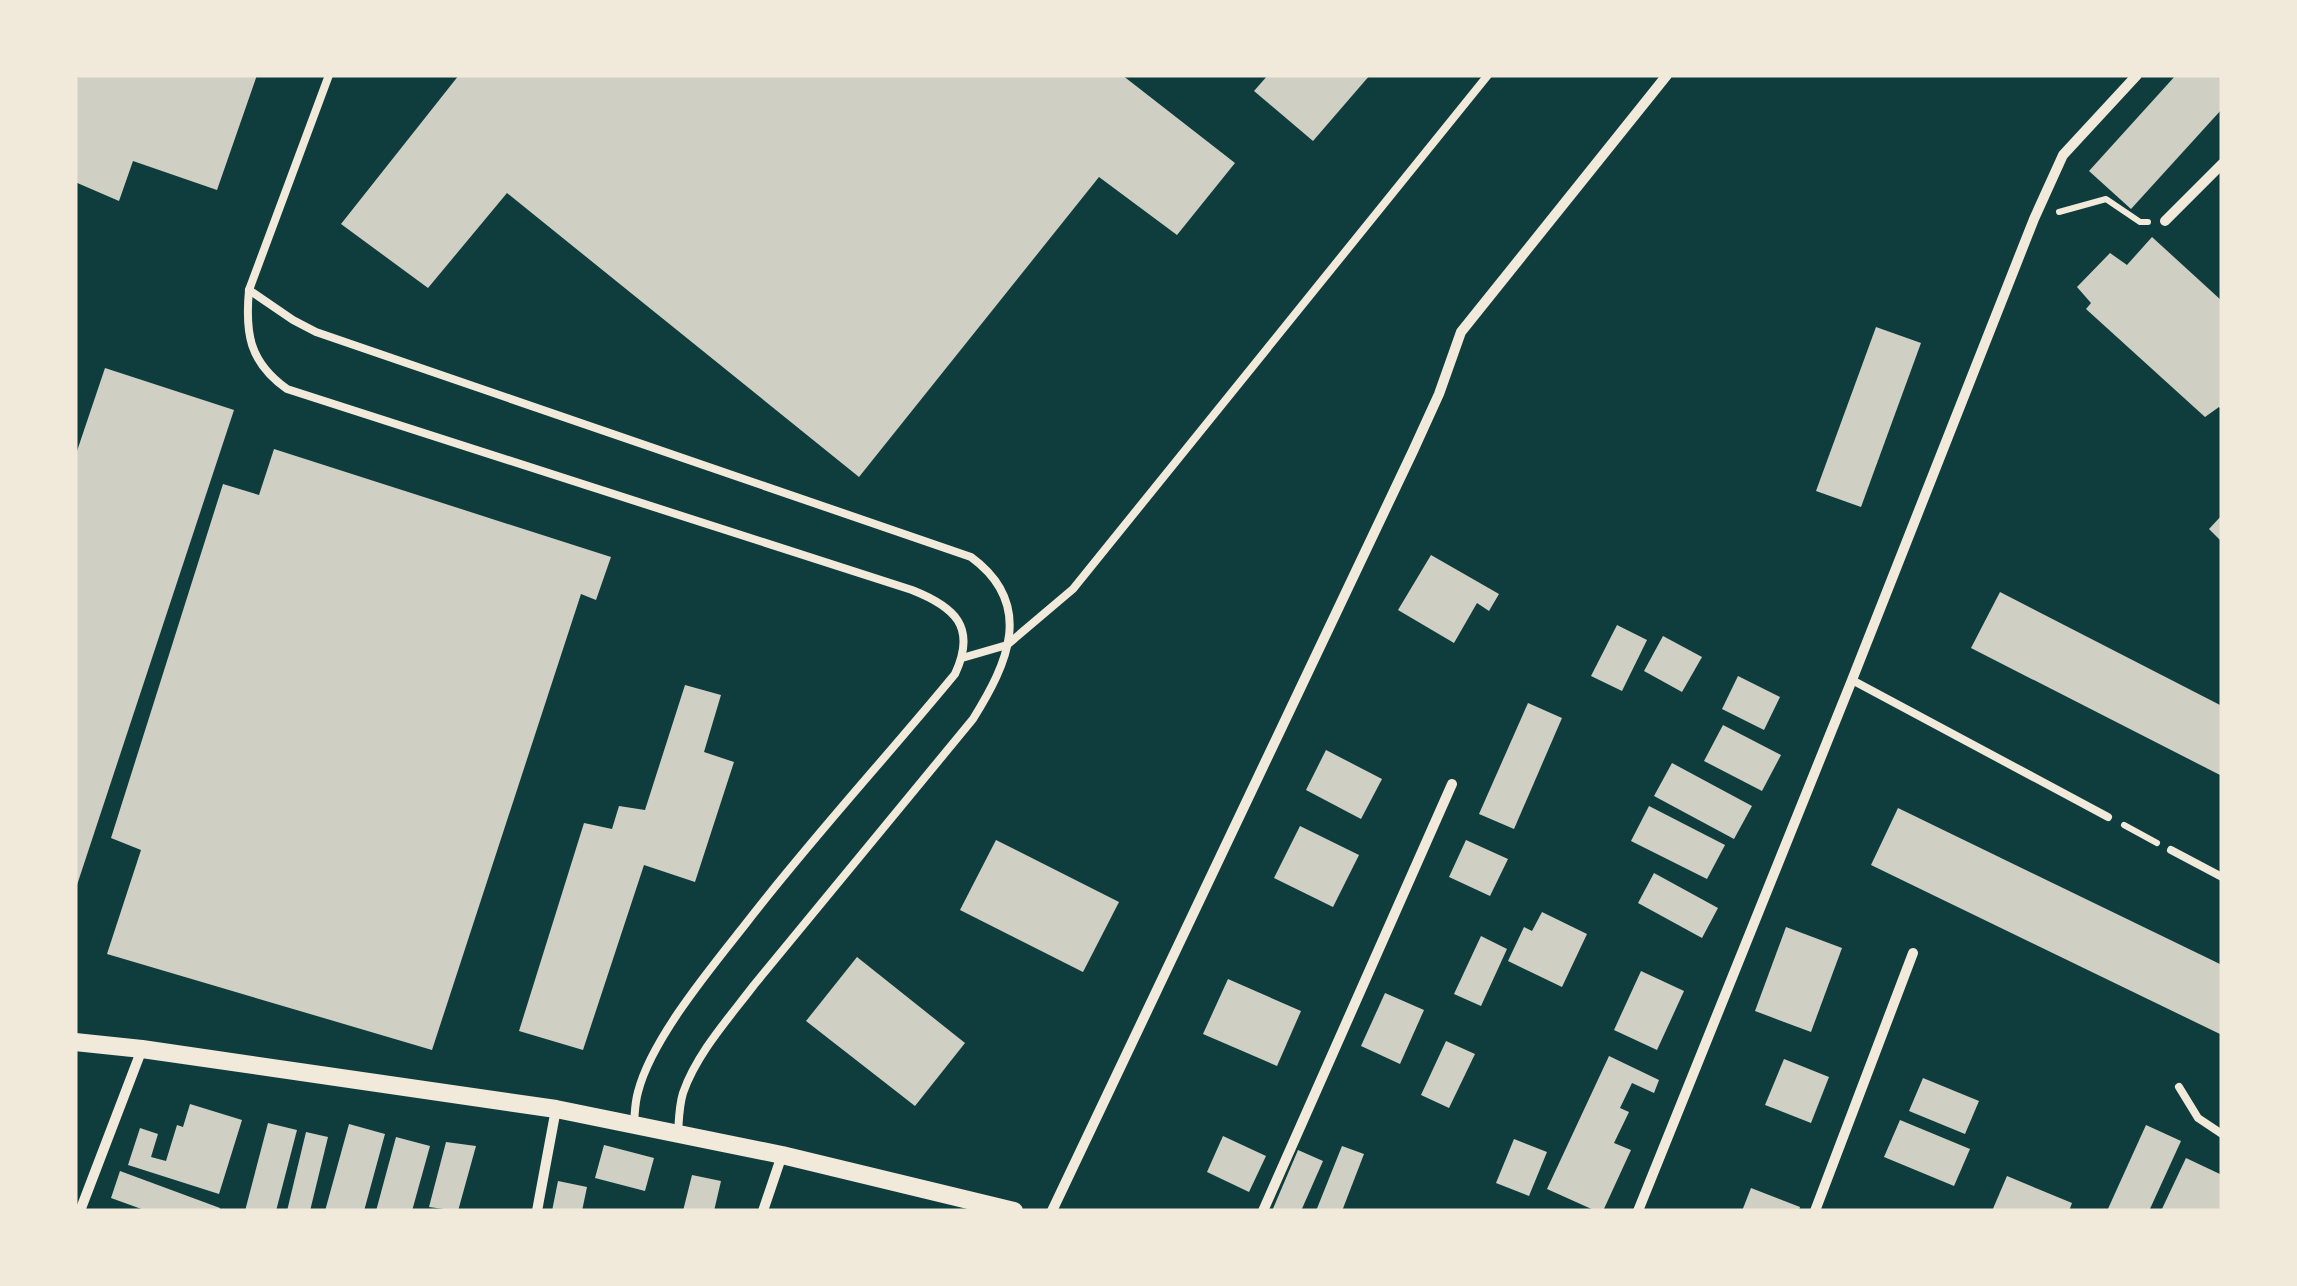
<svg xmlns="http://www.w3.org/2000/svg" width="2297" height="1286" viewBox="0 0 2297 1286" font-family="'Asap Condensed',sans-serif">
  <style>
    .building { fill: #cfcfc3 }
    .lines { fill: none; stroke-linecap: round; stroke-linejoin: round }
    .path { stroke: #f1e9da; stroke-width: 6 }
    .service { stroke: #f1e9da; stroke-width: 8 }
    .minor { stroke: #f1e9da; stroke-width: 10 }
    .tertiary { stroke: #f1e9da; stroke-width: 18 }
  </style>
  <rect width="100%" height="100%" fill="#0f3d3e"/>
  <!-- building -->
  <g class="building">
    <path d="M75,75H257L217,190L133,161L119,201L75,182Z"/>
    <path d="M459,75H1122L1235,163L1177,235L1099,177L859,477L507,193L428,288L341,224Z"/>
    <path d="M1268,75H1370L1313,141L1254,91Z"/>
    <path d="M2176,75H2222V109L2131,209L2089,171Z"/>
    <path d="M2152,237L2222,301V410L2219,407L2205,417L2086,309L2091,303L2077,287L2110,253L2127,265Z"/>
    <path d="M1876,327L1921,343L1861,507L1816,491Z"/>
    <path d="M105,368L234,410L76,888L75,457Z"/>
    <path d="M274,449L611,557L596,600L581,594L432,1050L107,954L141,850L111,838L223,484L259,495Z"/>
    <path d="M2222,515V542L2209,529Z"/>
    <path d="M1431,555L1499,594L1489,611L1477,603L1454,643L1398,610Z"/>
    <path d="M2000,592L2222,706V776L1971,648Z"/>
    <path d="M1617,625L1647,640L1622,691L1591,676Z"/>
    <path d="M1663,636L1702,657L1682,692L1644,671Z"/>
    <path d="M1738,676L1780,697L1764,730L1722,709Z"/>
    <path d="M685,685L721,695L704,752L734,762L695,882L644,865L583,1050L519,1031L584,823L612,829L619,806L645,810Z"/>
    <path d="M1528,703L1562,718L1514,829L1479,814Z"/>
    <path d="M1723,725L1781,755L1762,791L1704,761Z"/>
    <path d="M1326,750L1382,779L1361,819L1306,790Z"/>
    <path d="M1672,763L1752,806L1734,839L1654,796Z"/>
    <path d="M1649,806L1725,845L1707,879L1631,841Z"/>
    <path d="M1898,808L2222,965V1035L1871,865Z"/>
    <path d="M1300,826L1359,855L1333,907L1274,878Z"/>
    <path d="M996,840L1119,902L1083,972L960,910Z"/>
    <path d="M1466,840L1508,859L1490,896L1449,877Z"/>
    <path d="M1654,873L1718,908L1702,938L1638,903Z"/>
    <path d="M1542,912L1587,934L1562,987L1508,961L1524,927L1532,931Z"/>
    <path d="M1786,927L1842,948L1811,1032L1755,1011Z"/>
    <path d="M1481,936L1507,949L1481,1006L1454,994Z"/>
    <path d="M857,957L965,1043L915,1106L806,1021Z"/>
    <path d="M1641,971L1684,991L1657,1050L1614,1030Z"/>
    <path d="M1228,979L1301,1011L1277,1066L1203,1034Z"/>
    <path d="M1385,993L1424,1010L1400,1064L1361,1046Z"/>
    <path d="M1446,1041L1475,1054L1449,1108L1421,1095Z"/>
    <path d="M1609,1056L1659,1080L1654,1093L1632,1083L1620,1108L1629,1112L1614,1143L1631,1150L1603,1211H1596L1547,1189Z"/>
    <path d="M1784,1059L1829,1077L1811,1123L1765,1105Z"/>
    <path d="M1923,1078L1979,1101L1965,1134L1909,1111Z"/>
    <path d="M190,1104L242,1120L219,1194L128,1165L140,1128L158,1134L151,1157L166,1161L177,1125L183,1127Z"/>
    <path d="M1900,1120L1970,1149L1954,1186L1884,1157Z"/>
    <path d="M268,1123L297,1130L276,1211H245Z"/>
    <path d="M349,1124L385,1134L364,1211H325Z"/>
    <path d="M2146,1125L2181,1141L2149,1211H2107Z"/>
    <path d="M306,1132L328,1137L310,1211H287Z"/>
    <path d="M1223,1136L1266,1156L1249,1192L1207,1172Z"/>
    <path d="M396,1137L430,1146L412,1211H376Z"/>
    <path d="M1514,1139L1547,1152L1529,1196L1496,1183Z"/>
    <path d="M446,1142L476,1146L458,1211L429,1207Z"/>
    <path d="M604,1145L654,1158L645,1191L595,1178Z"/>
    <path d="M1342,1146L1364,1154L1342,1211H1316Z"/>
    <path d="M1298,1150L1323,1161L1301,1211H1272Z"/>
    <path d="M2186,1158L2222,1175V1206L2219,1211H2161Z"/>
    <path d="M120,1171L220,1208L219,1211H147L111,1198Z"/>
    <path d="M692,1175L721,1181L714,1211H683Z"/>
    <path d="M2007,1176L2072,1203L2069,1211H1992Z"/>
    <path d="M558,1181L587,1187L582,1211H552Z"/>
    <path d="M1751,1188L1800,1207L1799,1211H1742Z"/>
  </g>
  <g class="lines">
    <!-- path -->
    <g class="path">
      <path d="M2059,212L2106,199L2140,222H2148"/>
      <path d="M2124,825L2157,843"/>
    </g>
    <!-- service -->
    <g class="service">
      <path d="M329,75L249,290C245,333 249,362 287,389L912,590C955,607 977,627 955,674C885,759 811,839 744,926C710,969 651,1040 638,1092C635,1102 635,1112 634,1122"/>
      <path d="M249,290L293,320L316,332L971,557C1035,604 1008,663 973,719L754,985C729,1018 697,1053 683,1093C679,1106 679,1119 678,1133"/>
      <path d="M962,658L1007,645L1073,589L1488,75"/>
      <path d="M1852,680L2108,817"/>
      <path d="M2171,850L2222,877"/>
      <path d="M2179,1087L2198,1118L2222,1134"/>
    </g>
    <!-- minor -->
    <g class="minor">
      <path d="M2165,221L2222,164"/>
      <path d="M80,1211L142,1049"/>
      <path d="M537,1211L556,1109"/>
      <path d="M763,1211L782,1155"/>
      <path d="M1052,1211L1413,451L1439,394L1461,332L1667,75"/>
      <path d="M1263,1211L1452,784"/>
      <path d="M1638,1211L1852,680L2034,219L2063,155L2137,75"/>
      <path d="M1815,1211L1913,953"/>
    </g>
    <!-- tertiary -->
    <path class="tertiary" d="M75,1042L142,1049L556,1109L782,1155L1014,1211"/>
  </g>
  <!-- border -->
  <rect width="2297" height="1286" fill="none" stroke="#f1e9da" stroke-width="155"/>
</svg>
